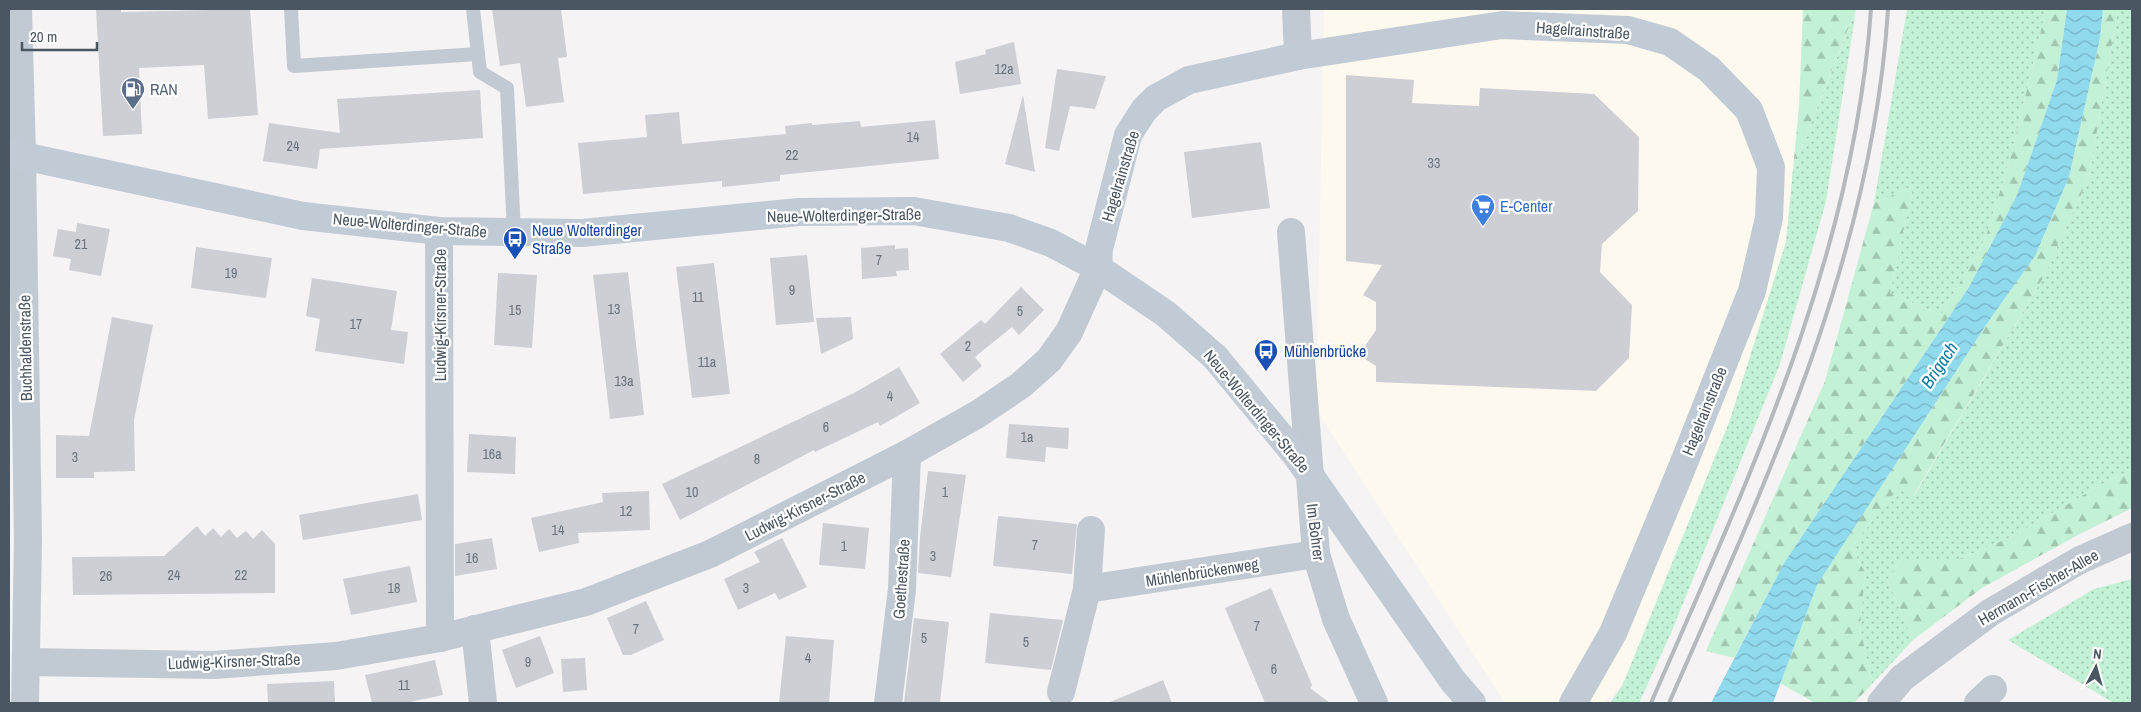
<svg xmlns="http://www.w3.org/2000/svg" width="2141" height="712" viewBox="0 0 2141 712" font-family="'Archivo Narrow',sans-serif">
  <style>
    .commercial { fill: #fdf9ef }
    .grass { fill: url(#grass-dots) }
    .forest { fill: url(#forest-firs) }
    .water { fill: url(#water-waves) }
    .building { fill: #cdcfd5 }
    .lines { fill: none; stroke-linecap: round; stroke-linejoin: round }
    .service { stroke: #c1cad2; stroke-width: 14 }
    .minor { stroke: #c1cad2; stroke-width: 28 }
    .tertiary { stroke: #c1cad2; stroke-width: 28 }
    .secondary { stroke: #c1cbd6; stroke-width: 28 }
    .rail { stroke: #b5b8bd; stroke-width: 4 }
    .secondary-bridge { stroke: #c1cbd6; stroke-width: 28 }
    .labels { text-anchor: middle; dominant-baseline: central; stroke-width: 4.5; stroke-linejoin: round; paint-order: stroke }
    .number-label { font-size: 14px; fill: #6b747e }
    .street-label { font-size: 16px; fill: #4a5661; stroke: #fff }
    .service-label { font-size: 16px; fill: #4e5e75; stroke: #fff; text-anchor: start }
    .shop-label { font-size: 16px; fill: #366cbe; stroke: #fff; text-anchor: start }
    .transit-label { font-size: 16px; fill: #164399; stroke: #fff; text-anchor: start }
    .water-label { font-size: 18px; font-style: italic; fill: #0c7c9b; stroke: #fff }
  </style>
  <defs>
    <pattern id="grass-dots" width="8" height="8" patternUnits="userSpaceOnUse" patternTransform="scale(1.25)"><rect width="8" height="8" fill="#c3f1d5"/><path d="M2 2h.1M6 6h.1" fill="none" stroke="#a0c6b0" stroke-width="1.8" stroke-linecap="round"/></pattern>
    <pattern id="forest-firs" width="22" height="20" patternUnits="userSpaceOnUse" patternTransform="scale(1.25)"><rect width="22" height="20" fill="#c3f1d5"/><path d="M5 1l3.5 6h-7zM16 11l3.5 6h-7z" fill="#a0c6b0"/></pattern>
    <pattern id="water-waves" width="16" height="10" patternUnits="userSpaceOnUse" patternTransform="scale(1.25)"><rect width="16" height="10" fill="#90daee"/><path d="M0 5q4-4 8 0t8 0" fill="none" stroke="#78b4c4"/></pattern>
  </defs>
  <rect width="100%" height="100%" fill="#f5f3f3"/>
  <!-- commercial -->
  <path class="commercial" d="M1324,9H1803L1799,107L1786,242L1730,420L1623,684L1604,703H1505L1316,409Z"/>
  <!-- grass -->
  <g class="grass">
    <path d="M1907,9H2046L2011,156L1985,239L1941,315L1890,293L1913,186L1874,203Z"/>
    <path d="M2118,9H2132V471L2111,479L2011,537L1957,560H1901L1887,580L1913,640L1872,684L1860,627L1865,572L1851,548L1899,486L1914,496L2043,278L2089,177Z"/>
    <path d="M1856,10L1826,201L1780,364L1671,633L1639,703H1610L1623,684L1730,420L1786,242L1793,169Z"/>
    <path d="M2132,579V703H2114L2008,640L2094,589Z"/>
  </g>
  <!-- forest -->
  <g class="forest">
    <path d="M1803,9H1856L1793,169L1799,107Z"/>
    <path d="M2046,9H2067L2057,80L2017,195L1969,287L1784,563L1734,658L1706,651L1825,381L1874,203L1913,186L1890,293L1941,315L1985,239L2011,156Z"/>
    <path d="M2103,9H2118L2089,177L2043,278L1913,496L1899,487L1851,548L1865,572L1860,627L1872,684L1854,703H1815L1780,683L1817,585L1988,322L2035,256L2069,177L2100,38Z"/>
    <path d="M2132,471V508L2074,537L1982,588L1913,640L1887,580L1901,560H1957L2011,537L2111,479Z"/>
  </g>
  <!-- water -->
  <path class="water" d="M2067,9H2103L2100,38L2069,177L2035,256L1988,322L1817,585L1773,703H1711L1784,563L1969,287L2017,195L2057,80Z"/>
  <!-- building -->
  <g class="building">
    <path d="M96,9H121V12L250,9L258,115L208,119L204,65L139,68L142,134L103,136Z"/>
    <path d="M492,9H561L567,57L558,58L564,102L526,107L520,63L500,66Z"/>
    <path d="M1014,42L1021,84L960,94L955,62L986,54L985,50Z"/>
    <path d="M1057,69L1106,76L1095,109L1070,106L1059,151L1045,148Z"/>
    <path d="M1346,75L1414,80L1412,103L1479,106L1480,88L1594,94L1639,137L1638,211L1602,244L1600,272L1632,305L1629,358L1596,391L1376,382V366L1359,355L1376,330V302L1363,295L1382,265L1346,261Z"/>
    <path d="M480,90L483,138L320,149L317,169L263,161L269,123L340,133L337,99Z"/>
    <path d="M1023,95L1035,172L1005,164Z"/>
    <path d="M679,112L682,144L786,134L785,126L812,123V125L860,121L861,127L935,120L939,159L780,175V181L722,187V181L583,194L578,143L647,137L645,115Z"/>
    <path d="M1261,142L1270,208L1192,218L1184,152Z"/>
    <path d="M77,223L110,229L101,276L69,270L71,259L53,256L58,229L76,232Z"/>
    <path d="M895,245V249L908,248L909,270L896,271L897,276L862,279L861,248Z"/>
    <path d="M196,247L272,258L266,298L191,288Z"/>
    <path d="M807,255L814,322L776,325L770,258Z"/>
    <path d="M714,263L730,394L692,398L676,267Z"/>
    <path d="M628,272L644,415L610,419L593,275Z"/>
    <path d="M498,273L537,275L532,348L494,345Z"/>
    <path d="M312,278L397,291L391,330L408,332L404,364L315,351L320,319L306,316Z"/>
    <path d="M1021,287L1044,310L1019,335L1012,327L975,357L982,366L963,382L940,354L981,320L985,324Z"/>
    <path d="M112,317L153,325L134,420L135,471L94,472V478H56V435L89,436Z"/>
    <path d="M851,317L853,339L821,354L816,318Z"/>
    <path d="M899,367L920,403L880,426L878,422L815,452L814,450L680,520L662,484L854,393Z"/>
    <path d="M1009,424L1069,428L1068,449L1046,447L1045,462L1006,458Z"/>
    <path d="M469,434L516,437L515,474L467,472Z"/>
    <path d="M928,471L966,475L951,577L918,573L920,537Z"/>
    <path d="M649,491L650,530L578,533L579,543L539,552L531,518L603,502L602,493Z"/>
    <path d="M418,494L422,520L303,540L299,515Z"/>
    <path d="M998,516L1077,524L1072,574L993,566Z"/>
    <path d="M823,523L869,528L865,569L819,565Z"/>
    <path d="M197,526L205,536L213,528L221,537L229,529L237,538L246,531L253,539L262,530L275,544V593L73,595L72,557L164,556Z"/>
    <path d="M492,538L497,569L455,576V544Z"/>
    <path d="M782,538L807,587L779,600L775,593L738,610L724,579L760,562L754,552Z"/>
    <path d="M410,566L417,602L351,615L343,579Z"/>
    <path d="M1271,588L1312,685L1310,688L1330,703H1265L1225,608Z"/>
    <path d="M646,601L664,640L631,655H623L607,618Z"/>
    <path d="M990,613L1063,620L1051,670L985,663Z"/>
    <path d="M914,618L949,622L940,703H904Z"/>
    <path d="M540,636L554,673L516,688L502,650Z"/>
    <path d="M786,636L834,640L829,703H779Z"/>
    <path d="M585,658L587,690L563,692L561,659Z"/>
    <path d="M435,660L443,695L405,703H372L365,675Z"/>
    <path d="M1163,680L1172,703H1108Z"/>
    <path d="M334,681L335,703H268L267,684Z"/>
  </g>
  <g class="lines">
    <!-- service -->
    <g class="service">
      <path d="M291,9L294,66L478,54"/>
      <path d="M473,9L480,72L507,88L514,233"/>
    </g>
    <!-- minor -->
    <g class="minor">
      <path d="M1296,9L1298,56"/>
      <path d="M22,156L28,540L25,703"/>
      <path d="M439,231L440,638"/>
      <path d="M1291,232L1316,554L1336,619L1374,703"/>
      <path d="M1087,589L1316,554"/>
      <path d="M475,629L483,703"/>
      <path d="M26,662L214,665L336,656L440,638L586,602L710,554L907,454L978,414L1021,385L1049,360L1069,332L1098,268"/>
      <path d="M1061,692L1087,589L1091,530"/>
      <path d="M888,703L902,589L907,454"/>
      <path d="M1978,703L1993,689"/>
    </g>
    <!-- tertiary -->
    <g class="tertiary">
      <path d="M18,9L22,156"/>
      <path d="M1881,703L1902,678L1991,612L2080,560L2132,537"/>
    </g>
    <!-- secondary -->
    <g class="secondary">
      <path d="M9,153L303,216L439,231L582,233L799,212L914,211L1009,228L1051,243L1098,268L1166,314L1215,357"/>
      <path d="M1098,268L1099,249L1128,135L1144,110L1156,98L1189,80L1298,56L1502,25L1628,30L1670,42L1709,69L1749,110L1771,167L1769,218L1752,291L1681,470L1613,633L1573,703"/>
    </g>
    <!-- rail -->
    <g class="rail">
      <path d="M1651,703C1748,480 1854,256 1871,9"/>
      <path d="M1669,703C1766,482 1873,254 1888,9"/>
    </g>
    <!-- secondary-bridge -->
    <path class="secondary-bridge" d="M1215,357L1296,455L1453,681L1472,703"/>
  </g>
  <!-- icons -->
  <defs>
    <g id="fuel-pin" transform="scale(1.25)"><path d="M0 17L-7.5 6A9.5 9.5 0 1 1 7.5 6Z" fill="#5c6f8a" stroke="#fff"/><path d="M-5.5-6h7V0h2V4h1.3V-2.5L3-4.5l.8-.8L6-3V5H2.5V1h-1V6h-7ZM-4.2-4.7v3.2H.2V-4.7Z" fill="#fff"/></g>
    <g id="supermarket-pin" transform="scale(1.25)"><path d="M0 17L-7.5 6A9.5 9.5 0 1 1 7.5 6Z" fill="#3f7fe0" stroke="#fff"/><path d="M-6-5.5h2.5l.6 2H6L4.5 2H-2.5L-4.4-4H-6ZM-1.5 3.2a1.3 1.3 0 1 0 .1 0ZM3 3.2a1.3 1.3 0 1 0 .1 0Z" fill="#fff"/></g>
    <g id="bus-pin" transform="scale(1.25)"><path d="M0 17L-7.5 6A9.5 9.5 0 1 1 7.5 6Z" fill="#1a4fb4" stroke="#fff"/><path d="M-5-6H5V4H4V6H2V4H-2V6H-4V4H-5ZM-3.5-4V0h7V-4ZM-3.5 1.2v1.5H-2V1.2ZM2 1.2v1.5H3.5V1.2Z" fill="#fff"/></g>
  </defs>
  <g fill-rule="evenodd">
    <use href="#fuel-pin" x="133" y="89"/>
    <use href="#supermarket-pin" x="1483" y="206"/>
    <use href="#bus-pin" x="515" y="239"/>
    <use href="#bus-pin" x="1266" y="351"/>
  </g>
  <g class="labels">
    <!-- number labels -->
    <g class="number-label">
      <text x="1004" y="69">12a</text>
      <text x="913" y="137">14</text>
      <text x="293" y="146">24</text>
      <text x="792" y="155">22</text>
      <text x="1434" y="163">33</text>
      <text x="81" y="244">21</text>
      <text x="879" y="260">7</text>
      <text x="231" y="273">19</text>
      <text x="792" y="290">9</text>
      <text x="698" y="297">11</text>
      <text x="614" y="309">13</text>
      <text x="515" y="310">15</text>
      <text x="1020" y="311">5</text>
      <text x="356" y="324">17</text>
      <text x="968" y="346">2</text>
      <text x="707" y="362">11a</text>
      <text x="624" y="381">13a</text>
      <text x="890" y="396">4</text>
      <text x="826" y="427">6</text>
      <text x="1027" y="437">1a</text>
      <text x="492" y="454">16a</text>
      <text x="75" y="457">3</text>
      <text x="757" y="459">8</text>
      <text x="692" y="492">10</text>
      <text x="945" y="492">1</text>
      <text x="626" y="511">12</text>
      <text x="558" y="530">14</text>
      <text x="1035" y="545">7</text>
      <text x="844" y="546">1</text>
      <text x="933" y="556">3</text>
      <text x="472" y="558">16</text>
      <text x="174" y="575">24</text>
      <text x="241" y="575">22</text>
      <text x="106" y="576">26</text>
      <text x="394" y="588">18</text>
      <text x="746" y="588">3</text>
      <text x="1257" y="626">7</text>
      <text x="636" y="629">7</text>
      <text x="924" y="638">5</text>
      <text x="1026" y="642">5</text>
      <text x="808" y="658">4</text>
      <text x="528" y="662">9</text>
      <text x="1274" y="669">6</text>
      <text x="404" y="685">11</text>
    </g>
    <!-- street labels -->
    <g class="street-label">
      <text transform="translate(1583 30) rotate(4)">Hagelrainstraße</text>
      <text transform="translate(1120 176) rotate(-73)">Hagelrainstraße</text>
      <text transform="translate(844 215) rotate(-1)">Neue-Wolterdinger-Straße</text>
      <text transform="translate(410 225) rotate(5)">Neue-Wolterdinger-Straße</text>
      <text transform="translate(440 315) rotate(-90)">Ludwig-Kirsner-Straße</text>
      <text transform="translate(25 348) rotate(-91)">Buchhaldenstraße</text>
      <text transform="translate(1257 411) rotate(50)">Neue-Wolterdinger-Straße</text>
      <text transform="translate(1704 411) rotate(-68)">Hagelrainstraße</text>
      <text transform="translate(805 506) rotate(-27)">Ludwig-Kirsner-Straße</text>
      <text transform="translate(1316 532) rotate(83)">Im Bohrer</text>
      <text transform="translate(1202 572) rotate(-9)">Mühlenbrückenweg</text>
      <text transform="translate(901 579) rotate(-86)">Goethestraße</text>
      <text transform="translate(2038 587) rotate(-30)">Hermann-Fischer-Allee</text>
      <text transform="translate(234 661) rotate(-2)">Ludwig-Kirsner-Straße</text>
    </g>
    <!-- service labels -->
    <g class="service-label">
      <text x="150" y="89">RAN</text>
    </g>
    <!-- shop labels -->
    <g class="shop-label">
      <text x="1500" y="206">E-Center</text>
    </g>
    <!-- transit labels -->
    <g class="transit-label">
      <text x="532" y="230">Neue Wolterdinger<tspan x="532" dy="18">Straße</tspan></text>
      <text x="1284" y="351">Mühlenbrücke</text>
    </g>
    <!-- water labels -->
    <g class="water-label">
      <text transform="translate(1939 365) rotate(-56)">Brigach</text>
    </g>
  </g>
  <!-- border -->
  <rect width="2141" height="712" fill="none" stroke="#4a5661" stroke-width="20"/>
  <!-- north arrow -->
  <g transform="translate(2096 667) rotate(6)" stroke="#ffffff" stroke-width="4" paint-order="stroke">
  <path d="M0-4L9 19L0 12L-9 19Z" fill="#4a5661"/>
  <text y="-8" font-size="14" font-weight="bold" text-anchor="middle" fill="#4a5661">N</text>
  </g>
  <!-- scale -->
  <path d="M22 42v8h75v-8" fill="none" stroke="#4a5661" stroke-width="2.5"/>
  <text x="30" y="42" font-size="15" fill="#4a5661" stroke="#ffffff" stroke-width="4" paint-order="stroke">20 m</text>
</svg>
